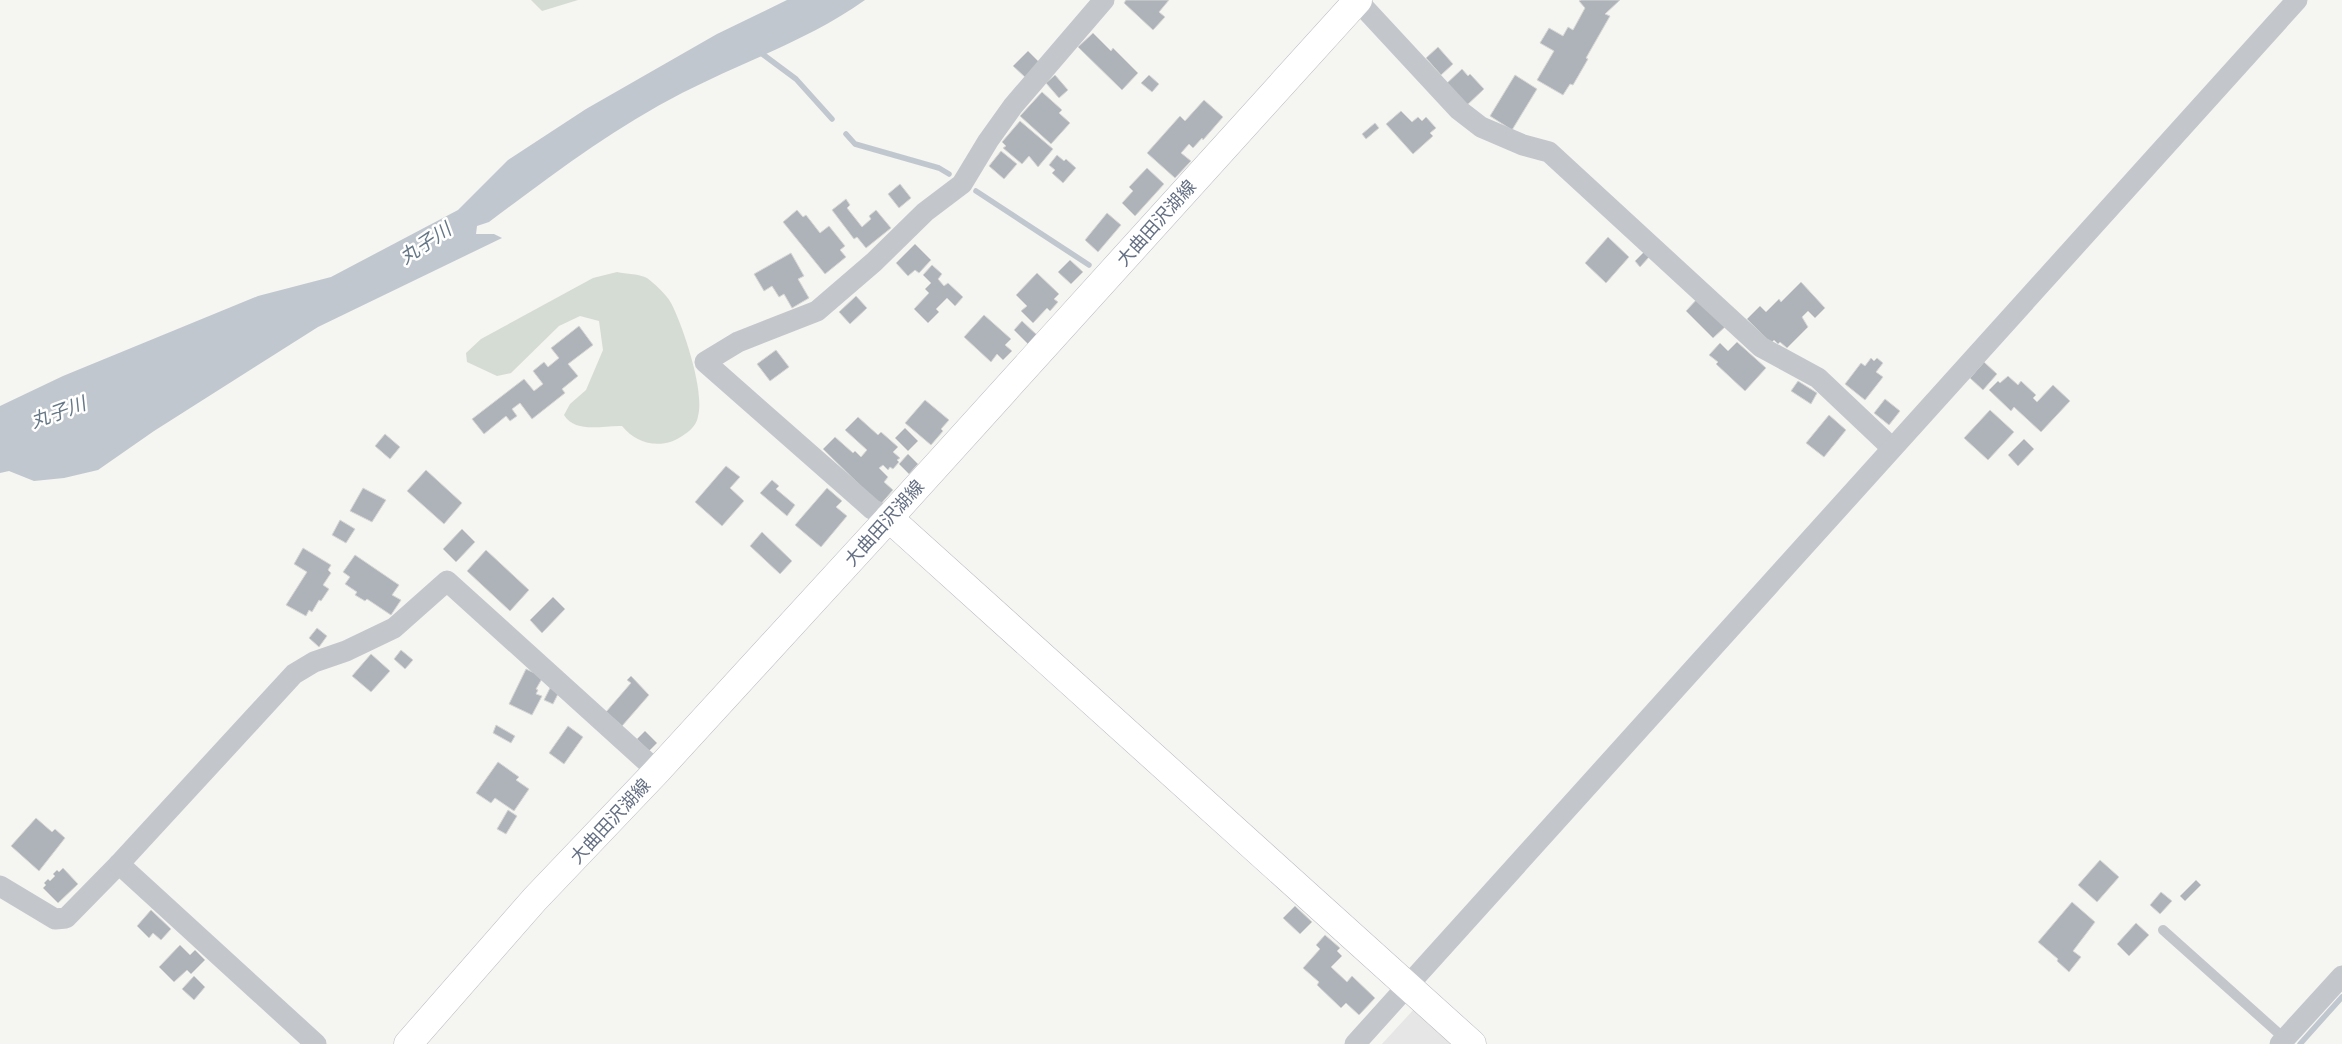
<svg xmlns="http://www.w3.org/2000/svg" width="2342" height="1044" viewBox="0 0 2342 1044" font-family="'Public Sans','Noto Sans JP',sans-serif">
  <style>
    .built { fill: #e5e6e5 }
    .green { fill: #d5dcd3 }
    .water { fill: #c0c7ce }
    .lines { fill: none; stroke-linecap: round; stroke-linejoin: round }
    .stream { stroke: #c0c7ce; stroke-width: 5.5 }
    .building { fill: #aeb3ba; stroke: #d6d7d4 }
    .secondary-casing { stroke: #b5b8be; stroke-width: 29 }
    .primary-casing { stroke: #b6b9be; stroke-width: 29 }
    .lane { stroke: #c3c6ca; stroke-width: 10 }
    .street { stroke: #c3c6ca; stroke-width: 21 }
    .secondary { stroke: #fff; stroke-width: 28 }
    .primary { stroke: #fff; stroke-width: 28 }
    .labels { text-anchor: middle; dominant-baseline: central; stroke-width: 5; stroke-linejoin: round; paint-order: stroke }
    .street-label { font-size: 18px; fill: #646f83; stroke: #fff }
    .water-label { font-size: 19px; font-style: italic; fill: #657786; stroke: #fff }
  </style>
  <rect width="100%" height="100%" fill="#f5f5f2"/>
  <!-- built -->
  <path class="built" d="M1417,1006L1459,1044H1382Z"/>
  <!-- green -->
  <g class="green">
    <path d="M531,0H578L542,11Z"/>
    <path d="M617,272C626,274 640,274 647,278C654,283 667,295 671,303C683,326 705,391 698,416C697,424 691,430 685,434C665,450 638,446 622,426C603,425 576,434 564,415L570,404L586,390L603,350L599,321L580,316L559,326L511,373L497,376L467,362L466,353L481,339L593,278Z"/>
  </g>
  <!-- water -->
  <path class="water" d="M787,0H865C809,40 742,62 682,93C612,129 552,175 489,222L477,226L476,234H494L502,238L318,327L154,431L98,470L64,478L34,481L9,471L0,473V406L63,376L258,296L331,277L458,210L508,160L586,109L717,34Z"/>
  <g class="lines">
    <!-- stream -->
    <g class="stream">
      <path d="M757,50L796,79L832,119"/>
      <path d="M846,134L855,144L939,168L949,174"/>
      <path d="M976,191L1089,265"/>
      <path d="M2300,1044L2342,997"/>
    </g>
  </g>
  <!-- building -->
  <g class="building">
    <path d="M1126,0H1169L1159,12L1165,17L1153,30L1124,3Z"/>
    <path d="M1581,0H1620L1605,14L1610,16L1586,58L1588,59L1573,85L1570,84L1563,95L1537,80L1554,51L1540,43L1549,28L1563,36L1568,27L1573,30L1585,8L1579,1Z"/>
    <path d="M1093,33L1111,51L1113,48L1138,73L1122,90L1078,47Z"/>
    <path d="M1438,47L1453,64L1441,75L1426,58Z"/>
    <path d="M1028,51L1040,63L1026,78L1013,66Z"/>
    <path d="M1462,69L1468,76L1470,74L1484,89L1465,107L1445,85Z"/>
    <path d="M1055,75L1068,90L1059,98L1046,83Z"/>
    <path d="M1149,75L1159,84L1152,92L1141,83Z"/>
    <path d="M1515,75L1537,89L1512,130L1490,116Z"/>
    <path d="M1042,92L1062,110L1059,113L1070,123L1051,144L1020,116Z"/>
    <path d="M1204,100L1223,117L1203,140L1202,138L1193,148L1189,144L1181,153L1191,161L1175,178L1147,153L1180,116L1185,121Z"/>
    <path d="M1401,111L1412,122L1418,117L1422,121L1426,117L1436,128L1430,133L1433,136L1413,154L1386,124Z"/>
    <path d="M1020,121L1053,149L1038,167L1029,156L1022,164L1003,148L1006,146L1002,142Z"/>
    <path d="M1375,123L1379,128L1366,139L1362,134Z"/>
    <path d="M1001,151L1017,164L1004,179L989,166Z"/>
    <path d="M1057,155L1064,161L1066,159L1076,168L1063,183L1052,173L1055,170L1049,165Z"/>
    <path d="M1147,168L1164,184L1135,216L1122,203L1133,191L1129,187Z"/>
    <path d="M900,184L911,198L899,208L888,194Z"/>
    <path d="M846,199L850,205L847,208L862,227L871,219L869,216L876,210L891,228L866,248L857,237L854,239L832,210Z"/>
    <path d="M797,210L803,217L806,215L820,233L829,226L845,246L840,250L846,257L825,274L783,222Z"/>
    <path d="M1107,213L1121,225L1098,252L1085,240Z"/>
    <path d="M1608,237L1629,257L1606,283L1585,263Z"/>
    <path d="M915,244L931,260L919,273L915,270L908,276L896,263Z"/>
    <path d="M1645,251L1650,256L1640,267L1635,261Z"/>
    <path d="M791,253L804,276L798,279L809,298L792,308L784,294L779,297L772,286L764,291L754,274Z"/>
    <path d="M1070,260L1083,272L1071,284L1058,272Z"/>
    <path d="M932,265L942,274L938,279L944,286L948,283L963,297L955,306L947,298L936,309L939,312L928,323L914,309L929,293L925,289L931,283L923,275Z"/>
    <path d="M1037,273L1059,294L1054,299L1058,302L1050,311L1047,308L1033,323L1021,311L1027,306L1016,295Z"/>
    <path d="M1801,282L1825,308L1815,318L1808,311L1802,317L1808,327L1787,348L1780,342L1778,344L1774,340L1771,343L1747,319L1760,306L1766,312L1779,299L1781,302Z"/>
    <path d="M856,296L867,308L850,324L839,312Z"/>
    <path d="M1698,298L1726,326L1713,338L1686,311Z"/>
    <path d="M984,315L1011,339L1005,345L1012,351L1003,360L997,354L991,362L964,337Z"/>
    <path d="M1022,321L1038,336L1029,345L1014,330Z"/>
    <path d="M579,326L593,345L568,364L578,376L562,389L565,393L532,419L520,403L512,409L517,416L510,421L506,416L484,434L472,419L524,379L534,391L543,384L533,371L544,362L548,367L559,358L551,348Z"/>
    <path d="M1737,342L1766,368L1745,391L1716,364L1718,362L1709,355L1720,343L1728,351Z"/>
    <path d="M776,350L789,367L770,381L757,364Z"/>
    <path d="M1871,358L1874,361L1877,358L1883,363L1876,372L1883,377L1865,400L1845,384L1861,363L1865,366Z"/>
    <path d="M1984,362L1997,374L1983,390L1970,378Z"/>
    <path d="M2008,376L2018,385L2021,381L2036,395L2033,398L2037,402L2053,385L2070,401L2041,432L2014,407L2011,411L1989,390L1998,381L2000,383Z"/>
    <path d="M1798,381L1817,393L1811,404L1791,391Z"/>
    <path d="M1885,399L1900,411L1889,425L1874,413Z"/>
    <path d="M925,400L949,420L941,429L943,431L931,445L905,423Z"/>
    <path d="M1990,410L2014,432L1988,460L1964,438Z"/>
    <path d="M1829,415L1846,430L1824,457L1806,443Z"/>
    <path d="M858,417L878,435L881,432L898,447L893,452L900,458L897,460L899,462L893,469L890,467L888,470L883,465L879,468L888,477L884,482L893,490L880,505L823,449L835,437L853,453L855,451L861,457L867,450L845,430Z"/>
    <path d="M905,428L918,441L908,451L895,438Z"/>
    <path d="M385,434L400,447L390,459L375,446Z"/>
    <path d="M2024,439L2034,449L2018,466L2008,455Z"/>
    <path d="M908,454L918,464L909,474L899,464Z"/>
    <path d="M726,466L740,477L730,488L744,501L722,526L695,502Z"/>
    <path d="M426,470L462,503L444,524L407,491Z"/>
    <path d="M772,480L779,486L776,489L795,505L787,516L760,493Z"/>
    <path d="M363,488L386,500L372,522L350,511Z"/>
    <path d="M827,488L842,501L836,507L847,516L821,547L795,525Z"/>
    <path d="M340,520L355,529L346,543L332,535Z"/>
    <path d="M462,529L475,542L456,562L443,549Z"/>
    <path d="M762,532L792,561L780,574L750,546Z"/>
    <path d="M303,548L331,565L328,570L331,573L323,585L329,589L321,601L319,600L312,612L309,610L306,616L286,605L307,572L294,564Z"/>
    <path d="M486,550L529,590L510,611L467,571Z"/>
    <path d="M355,555L399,585L392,595L401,600L391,615L367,599L365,601L355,595L357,592L345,584L350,577L343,572Z"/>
    <path d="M553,597L565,609L542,633L530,620Z"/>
    <path d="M317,628L327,636L319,647L309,638Z"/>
    <path d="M401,650L413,660L405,669L394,659Z"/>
    <path d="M371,654L390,671L371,692L352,676Z"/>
    <path d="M526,669L543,677L536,689L538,690L536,694L542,696L532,715L509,704Z"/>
    <path d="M631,676L649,695L622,726L606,712L631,683L627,680Z"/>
    <path d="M550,688L559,692L553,704L544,700Z"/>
    <path d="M496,725L515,736L511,743L493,733Z"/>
    <path d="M568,726L583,737L564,764L549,753Z"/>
    <path d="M645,731L657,743L649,751L637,739Z"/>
    <path d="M498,762L519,777L516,780L529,789L514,811L495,798L491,803L476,793Z"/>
    <path d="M508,810L517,816L506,834L497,829Z"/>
    <path d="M36,818L52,832L55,829L65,838L39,871L11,846Z"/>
    <path d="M2100,860L2119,877L2097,902L2078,885Z"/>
    <path d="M63,868L78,884L58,903L43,888L46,885L44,883L48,879L50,881L55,876L53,874L57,870L59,872Z"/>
    <path d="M2196,880L2201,885L2185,901L2180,896Z"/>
    <path d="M2161,892L2172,901L2160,914L2150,905Z"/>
    <path d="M2072,902L2095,922L2073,951L2081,957L2069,972L2057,961L2058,959L2038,942Z"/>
    <path d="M1295,906L1312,922L1300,934L1283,918Z"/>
    <path d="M151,910L171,929L161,940L153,933L149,938L137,926Z"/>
    <path d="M2136,923L2149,935L2129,956L2117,944Z"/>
    <path d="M1325,935L1340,948L1337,951L1342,956L1331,967L1347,982L1352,976L1375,998L1359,1015L1346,1003L1341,1008L1317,985L1319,982L1303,968L1320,949L1316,945Z"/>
    <path d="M180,945L190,955L195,950L205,960L191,974L187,970L174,982L159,967Z"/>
    <path d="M194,976L205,987L194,1000L182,989Z"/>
  </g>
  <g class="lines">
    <!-- secondary casing -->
    <g class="secondary-casing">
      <path id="secondary" d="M889,518L1472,1044"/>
    </g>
    <!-- primary casing -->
    <g class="primary-casing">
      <path id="primary" d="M408,1044L535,899L657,771L889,518L1358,0"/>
    </g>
    <!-- lane -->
    <path class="lane" d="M2163,930L2285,1039"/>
    <!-- street -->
    <g class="street">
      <path d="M1357,0L1459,110L1481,127L1523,145L1549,152L1761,347L1818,378L1892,448"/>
      <path d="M889,518L872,509L705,362L738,342L817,311L874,262L925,212L962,184L988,141L1013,106L1104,0"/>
      <path d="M0,886L55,919L66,918L119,864"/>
      <path d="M316,1044L119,864L294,674L314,662L346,651L394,628L447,581L657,771"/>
      <path d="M1355,1044L2297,0"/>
      <path d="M2280,1044L2342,976"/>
    </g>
    <!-- secondary -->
    <use href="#secondary" class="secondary"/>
    <!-- primary -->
    <use href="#primary" class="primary"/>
  </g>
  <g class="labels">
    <!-- street labels -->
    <g class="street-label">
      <text transform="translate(1156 223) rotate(-48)">大曲田沢湖線</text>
      <text transform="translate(884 523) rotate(-48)">大曲田沢湖線</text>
      <text transform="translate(610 821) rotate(-47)">大曲田沢湖線</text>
    </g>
    <!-- water labels -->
    <g class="water-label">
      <text transform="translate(425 243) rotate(-34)">丸子川</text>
      <text transform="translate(58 412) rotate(-20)">丸子川</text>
    </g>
  </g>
</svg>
